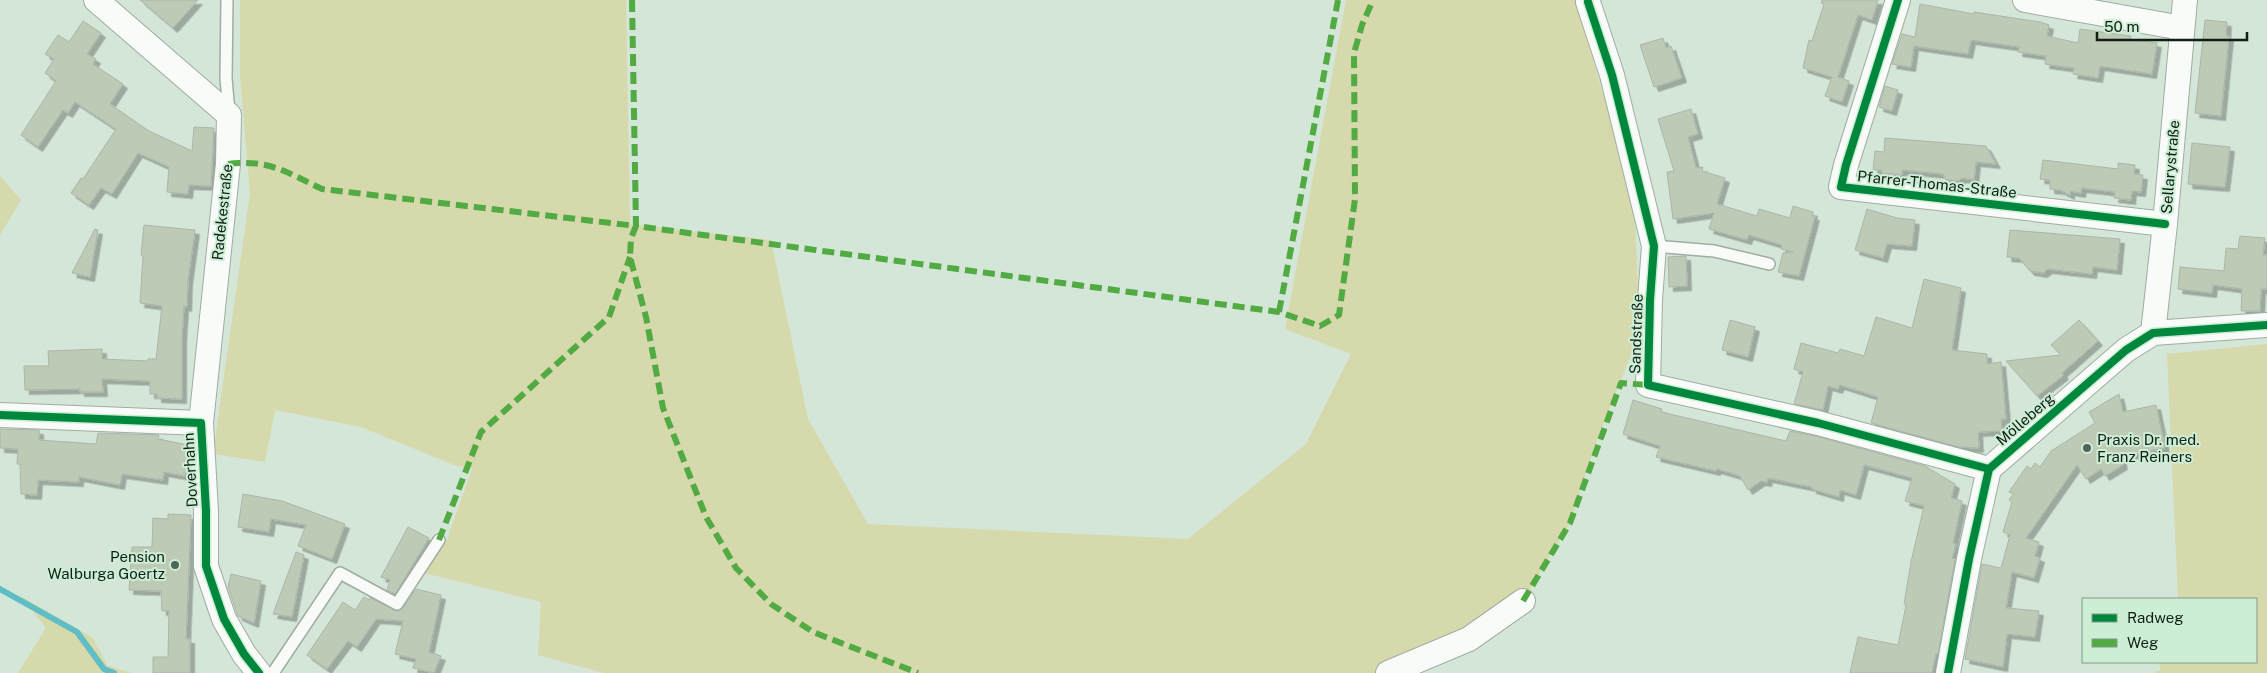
<svg xmlns="http://www.w3.org/2000/svg" width="2267" height="673" viewBox="0 0 2267 673" font-family="'Public Sans',sans-serif">
  <style>
    .green { fill: #d6d9ab }
    .lines { fill: none; stroke-linecap: round; stroke-linejoin: round }
    .stream { stroke: #5ebec3; stroke-width: 6 }
    .building { fill: #bccab6; stroke: #abb6a9; filter: url(#shadow) }
    .service-casing { stroke: #9fada3; stroke-width: 14 }
    .minor-casing { stroke: #9fada3; stroke-width: 26 }
    .service { stroke: #f9fbf9; stroke-width: 11 }
    .minor { stroke: #f9fbf9; stroke-width: 24 }
    .quiet { stroke: #51aa42; stroke-width: 6; stroke-dasharray: 12 6; stroke-linecap: butt }
    .cycleway-casing { stroke: #cceed5; stroke-width: 11 }
    .cycleway { stroke: #00873e; stroke-width: 8 }
    .poi-dot { fill: #556459; stroke: #cceed5; stroke-width: 2 }
    .labels { text-anchor: middle; dominant-baseline: central; stroke-width: 4; stroke-linejoin: round; paint-order: stroke }
    .street-label { font-size: 15px; fill: #111e15; stroke: #cceed5 }
    .poi-label { font-size: 15px; fill: #111e15; stroke: #cceed5; text-anchor: start }
  </style>
  <defs>
    <filter id="shadow"><feDropShadow dx="4.5" dy="4.5" stdDeviation="0" flood-color="#0004"/></filter>
  </defs>
  <rect width="100%" height="100%" fill="#d4e6d8"/>
  <!-- green -->
  <g class="green">
    <path d="M240,0H626L630,224L771,240L808,419L868,524L1188,539L1306,444L1351,354L1285,329L1346,0H1575L1634,198L1640,332L1595,445L1570,523L1523,601L1388,673H603L538,655L541,602L420,572L446,542L472,469L454,465L361,427L275,410L265,462L213,454L250,193L240,76Z"/>
    <path d="M0,176L21,200L0,235Z"/>
    <path d="M2267,344V673H2155V671H2160V662H2256V599H2178L2167,354Z"/>
    <path d="M22,597L93,638L107,665L131,673H18L46,628Z"/>
  </g>
  <g class="lines">
    <!-- stream -->
    <path class="stream" d="M0,589L77,632L104,669L114,673"/>
  </g>
  <!-- building -->
  <g class="building">
    <path d="M140,0H198L173,28Z"/>
    <path d="M1822,0H1878L1872,20L1858,15L1838,77L1849,81L1842,102L1825,96L1832,77L1803,68L1809,40L1812,41L1824,4L1821,3Z"/>
    <path d="M1920,4L1974,14V12L2040,22L2049,25L2047,36L2078,43L2080,29L2131,36L2130,39L2157,43L2152,74L2100,66L2098,78L2073,74L2074,68L2045,64L2046,56L2018,52L2019,47L1971,40L1968,54L1914,46L1911,67L1892,64L1902,34L1915,37Z"/>
    <path d="M2205,20L2227,22L2226,36H2229L2221,116L2195,113Z"/>
    <path d="M83,21L101,33L87,54L96,59L93,64L123,84L110,104L149,131L192,151L194,127L214,128L211,186L189,185L188,194L167,192L169,167L138,153L112,194L101,188L89,205L71,193L81,178L83,179L116,129L75,102L68,113L63,110L38,147L21,135L56,81L45,73L54,59L45,54L58,35L69,42Z"/>
    <path d="M1663,38L1666,48L1671,46L1682,78L1654,87L1640,45Z"/>
    <path d="M1885,86L1898,90L1892,111L1879,107Z"/>
    <path d="M1691,109L1698,134L1688,137L1696,168L1703,167L1702,171L1725,178L1717,204L1757,216L1759,209L1790,218L1793,206L1813,212L1812,216H1815L1799,276L1778,272L1783,253L1793,252L1781,249L1782,245L1749,235L1747,240L1709,229L1714,213L1673,219L1667,172L1674,171L1658,119Z"/>
    <path d="M1885,138L1986,146L1996,164L1976,162L1974,180L1962,178L1959,181L1946,180L1943,174L1902,170V175L1882,173V170H1873L1875,151L1884,152Z"/>
    <path d="M2192,143L2230,147L2225,187L2188,184Z"/>
    <path d="M2043,160L2118,169V163L2135,165L2134,174L2143,175L2141,192L2132,191L2131,200L2114,198L2115,192L2082,188L2081,193L2070,191V195L2060,190L2050,189V180L2040,179Z"/>
    <path d="M1867,209L1897,218L1915,220L1912,246L1887,244L1883,258L1855,250Z"/>
    <path d="M144,225L195,230L188,280L187,307L184,306L182,337V399L157,398V394H150V381L102,379L103,392H80V389L25,390L24,366H49L48,351L102,349V359L148,361V359H156L162,306L140,303L143,256L141,255Z"/>
    <path d="M95,229L98,230L90,277L72,273Z"/>
    <path d="M2010,230L2120,239L2117,270L2093,267L2092,274L2048,269L2043,273L2030,271L2019,258L2007,257Z"/>
    <path d="M2240,236L2265,238L2263,255H2267V289H2261L2260,311H2241L2242,289L2213,285L2212,293L2178,289L2180,267L2224,271L2226,248L2238,249Z"/>
    <path d="M1686,256L1687,286L1669,287L1668,257Z"/>
    <path d="M1924,279L1961,288L1952,350L1987,354V364L2001,362L2006,419H2001L2002,431L1978,432L1979,448L1959,447L1871,423L1878,397L1840,385L1838,389L1828,386L1823,410L1794,404L1803,372L1794,369L1801,343L1838,353L1840,349L1864,356L1876,317L1912,328Z"/>
    <path d="M1730,320L1755,327L1748,357L1722,350Z"/>
    <path d="M2079,320L2098,341L2062,373L2064,375L2037,396L2006,361L2061,355L2051,345Z"/>
    <path d="M2119,394L2123,412L2156,405L2165,448L2121,457L2123,465L2105,476L2101,469L2086,479L2077,465L2026,538L2039,542L2035,556L2040,558L2034,578L2012,572L2006,608L2039,611L2035,637L2007,634L2003,667L1965,659L1982,564L2001,568L2010,535L2003,532L2012,502L2009,500L2013,494L2009,492L2027,466L2031,469L2035,463L2040,467L2051,451L2095,423L2089,412Z"/>
    <path d="M1633,400L1662,409L1661,412L1786,441L1790,431L1815,436L1925,466L1955,484L1951,498L1962,501L1953,543L1956,544L1952,558L1955,559L1938,654L1936,653L1932,673H1850L1858,637L1898,645L1906,605L1904,604L1911,562L1924,506L1905,501L1912,478L1864,465L1856,495L1840,490L1839,497L1812,489V487L1768,478L1767,482L1761,481L1748,490L1740,476L1717,469L1716,471L1656,457L1660,446L1623,434Z"/>
    <path d="M0,429L39,430V440L96,444L98,433L159,435L158,439L188,445L189,457L185,476L164,472L163,480L122,474L120,485L79,477V482L38,480L37,495L21,494L20,464H17L18,449L0,448Z"/>
    <path d="M243,494L282,501L345,524L332,559L298,546L306,525L271,519L269,532L238,527Z"/>
    <path d="M168,514L191,515L186,639H190V673H153V657H168L169,611H162L161,591L129,590L132,547H152L153,518L168,519Z"/>
    <path d="M408,527L429,538L395,594L387,590L390,580L381,577Z"/>
    <path d="M296,552L304,555L292,617L273,614Z"/>
    <path d="M231,574L261,581L254,623L238,616L237,613L228,587Z"/>
    <path d="M416,589L441,595L429,652L441,656L434,673L413,668L416,659L395,654L403,621L376,619L357,647L348,641L327,669L307,655L343,602L355,610L364,597L369,600L370,598L397,611L403,608Z"/>
  </g>
  <g class="lines">
    <!-- service casing -->
    <g class="service-casing">
      <g id="service">
        <path d="M227,0L226,78L229,113"/>
        <path d="M1654,246L1714,251L1769,264"/>
        <path d="M273,673L340,573L397,604L439,540"/>
      </g>
    </g>
    <!-- minor casing -->
    <g class="minor-casing">
      <g id="minor">
        <path d="M96,0L229,115L228,164L201,423"/>
        <path d="M1898,0L1846,165L1841,187L2165,224"/>
        <path d="M2025,0L2182,28"/>
        <path d="M1588,2L1612,75L1654,246L1650,300L1648,385L1818,423L1989,469"/>
        <path d="M2153,333L2165,224L2185,0"/>
        <path d="M0,415L201,423L206,511V566L224,619L244,654L259,673"/>
        <path d="M1388,673L1469,639L1523,601"/>
        <path d="M1948,673L1969,559L1989,469L2126,350L2153,333L2267,325"/>
      </g>
    </g>
    <!-- service -->
    <use href="#service" class="service"/>
    <!-- minor -->
    <use href="#minor" class="minor"/>
    <!-- quiet -->
    <g class="quiet">
      <path d="M632,0L636,226L1279,312L1320,326L1339,315L1355,199L1354,53L1362,25L1373,0"/>
      <path d="M228,164C269,159 286,172 322,189L636,226L631,238L630,257L646,317L663,408L706,517L736,568L771,604L813,632L918,673"/>
      <path d="M1279,312L1338,0"/>
      <path d="M439,540L481,432L609,317L630,257"/>
      <path d="M1523,601L1570,523L1621,383L1648,385"/>
    </g>
    <!-- cycleway casing -->
    <g class="cycleway-casing">
      <g id="cycleway">
        <path d="M1898,0L1846,165L1841,187L2165,224"/>
        <path d="M1588,2L1612,75L1654,246L1650,300L1648,385L1818,423L1989,469"/>
        <path d="M0,415L201,423L206,511V566L224,619L244,654L259,673"/>
        <path d="M1948,673L1969,559L1989,469L2126,350L2153,333L2267,325"/>
      </g>
    </g>
    <!-- cycleway -->
    <use href="#cycleway" class="cycleway"/>
  </g>
  <!-- markers -->
  <g class="poi-dot">
    <circle cx="2087" cy="448" r="5"/>
    <circle cx="175" cy="565" r="5"/>
  </g>
  <g class="labels">
    <!-- street labels -->
    <g class="street-label">
      <text transform="translate(2170 167) rotate(-85)">Sellarystraße</text>
      <text transform="translate(1937 184) rotate(6)">Pfarrer-Thomas-Straße</text>
      <text transform="translate(222 212) rotate(-84)">Radekestraße</text>
      <text transform="translate(1636 334) rotate(-88)">Sandstraße</text>
      <text transform="translate(2025 419) rotate(-41)">Mölleberg</text>
      <text transform="translate(190 470) rotate(-93)">Doverhahn</text>
    </g>
    <!-- poi labels -->
    <g class="poi-label">
      <text x="2097" y="439">Praxis Dr. med.<tspan x="2097" dy="17">Franz Reiners</tspan></text>
      <text x="165" y="556" text-anchor="end">Pension<tspan x="165" dy="17">Walburga Goertz</tspan></text>
    </g>
  </g>
  <!-- legend -->
  <rect x="2082" y="598" width="175" height="65" fill="#cceed5" stroke="#819b88"/>
  <rect x="2092" y="614" width="25" height="8" fill="#00873e" stroke="#819b88"/>
  <text x="2127" y="623" font-size="15" fill="#111e15">Radweg</text>
  <rect x="2092" y="639" width="25" height="8" fill="#51aa42" stroke="#819b88"/>
  <text x="2127" y="648" font-size="15" fill="#111e15">Weg</text>
  <!-- scale -->
  <path d="M2097 32v8h150v-8" fill="none" stroke="#111e15" stroke-width="2.5"/>
  <text x="2104" y="32" font-size="15" fill="#111e15" stroke="#cceed5" stroke-width="4" paint-order="stroke">50 m</text>
</svg>
